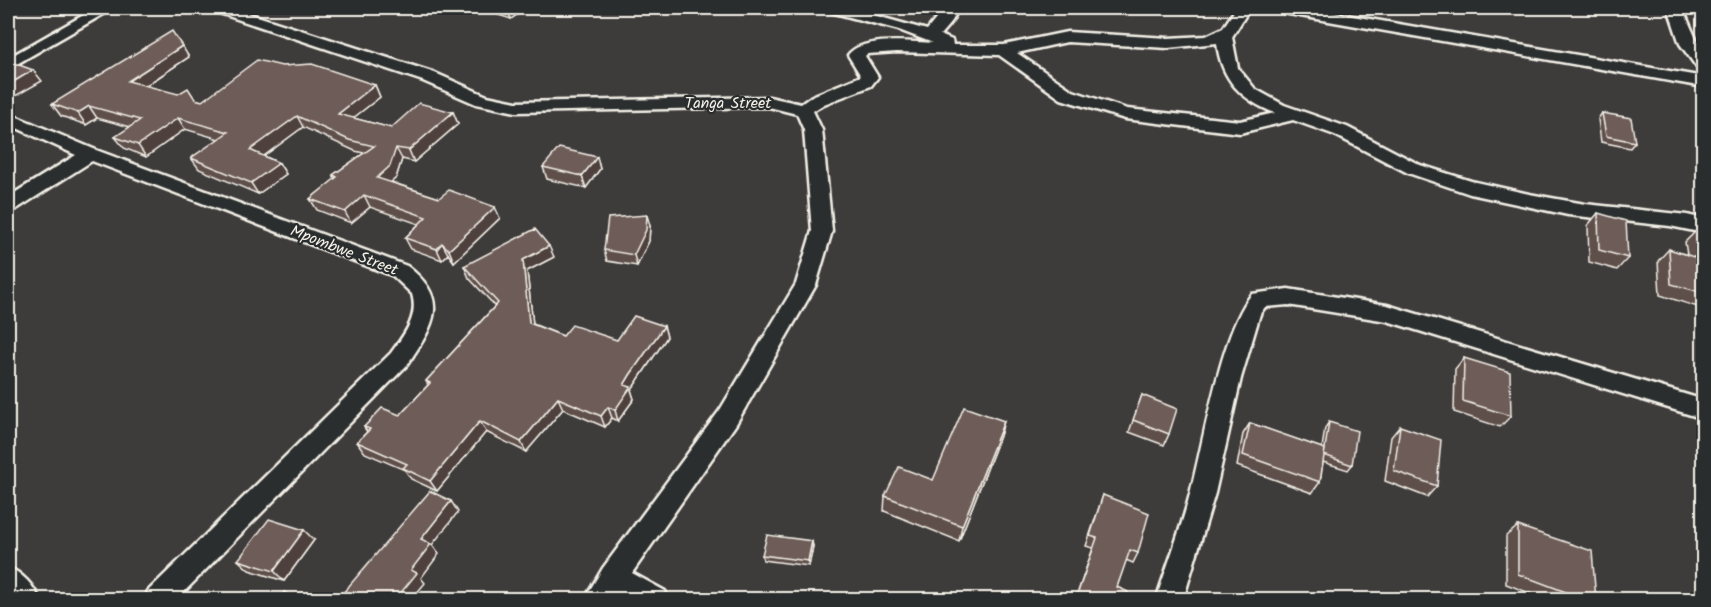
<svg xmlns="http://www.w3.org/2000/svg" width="1711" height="607" viewBox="0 0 1711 607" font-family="Kalam,sans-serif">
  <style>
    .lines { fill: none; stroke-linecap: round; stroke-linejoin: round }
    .street-casing { stroke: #f4f1e8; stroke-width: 5 }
    .street { fill: #2a2d2e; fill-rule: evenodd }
    .wall { fill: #5f4f4c; stroke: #f4f1e8; stroke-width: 1.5 }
    .shaded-wall { fill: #4d403e; stroke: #f4f1e8; stroke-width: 1.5 }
    .building { fill: #6e5c58; stroke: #f4f1e8; stroke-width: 1.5 }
    .labels { text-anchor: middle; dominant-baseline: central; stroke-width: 4.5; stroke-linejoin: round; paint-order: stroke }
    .street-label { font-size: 16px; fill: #f4f1e8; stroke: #2a2d2e }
  </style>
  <rect width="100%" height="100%" fill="#3e3b3b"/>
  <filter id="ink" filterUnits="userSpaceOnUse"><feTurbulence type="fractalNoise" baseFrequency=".0167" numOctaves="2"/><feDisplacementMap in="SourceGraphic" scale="12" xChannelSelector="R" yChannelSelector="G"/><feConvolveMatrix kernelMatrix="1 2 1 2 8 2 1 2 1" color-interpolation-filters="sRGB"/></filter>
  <g filter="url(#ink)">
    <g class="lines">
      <!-- street casing -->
      <g class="street-casing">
        <g id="street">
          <path d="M96,8H114L8,69V58Z"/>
          <path d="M210,8H232L435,73L487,96L516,102L769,97L801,104L812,96L861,76L848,55C862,36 911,42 933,43L899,30L827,11L825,8H848L927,30L945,8H959L952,21L940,35L952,40L953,45H1004L1067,32L1168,38L1206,36L1223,28L1236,8H1250L1232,37L1238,68L1255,89L1284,105L1347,127L1420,165L1471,181L1529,194L1585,204L1687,215L1704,219V233L1670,226L1568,215L1470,194L1408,173L1335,135L1293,120L1240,133L1125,119L1061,99L999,55L897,52L867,54L865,56L878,77L871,86L824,104L813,111L822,130L832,231L816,285L736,424L632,573L665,591L669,600H628L617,594L613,600H584L603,568L720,410L796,284L812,231L804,130L797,114L769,107L516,112L476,104L423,81L213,11ZM1067,42L1168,48L1217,43C1221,80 1242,100 1275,113L1240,121L1127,109L1073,91L1017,53Z"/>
          <path d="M1275,8H1306L1704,77V87L1283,13Z"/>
          <path d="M1668,8H1683C1690,29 1704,49 1704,71L1698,69L1680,44Z"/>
          <path d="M8,113L96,150L407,266C452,300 433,326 407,365L176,600H144L148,591L391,353C404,335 419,317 412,294L393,276L92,161L15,210L8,211V197L76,155L8,124Z"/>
          <path d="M1288,289L1387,305L1704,400V419L1387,321L1288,305L1265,307L1260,314L1241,378L1215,493L1183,600H1156C1168,563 1182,527 1191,490C1204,441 1221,331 1252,294Z"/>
          <path d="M8,567C22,573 34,586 40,600H9Z"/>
        </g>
      </g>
      <!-- street -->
      <use href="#street" class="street"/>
    </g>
    <!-- wall -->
    <g class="wall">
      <path d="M476,8H526L511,19Z"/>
      <path d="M189,57L146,86L202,101L282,66L375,85L380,97L353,118L391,128L453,112L458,124L414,162L402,159L396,178L391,182L500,218L454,262L448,254L442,260L411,249L405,238L419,224L370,207L351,223L317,210L310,199L335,179L333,175L364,153L355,151L303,127L264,156L279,163L286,174L258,194L199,169L191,158L219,139L185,129L146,157L124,148L115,137L130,127L97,118L86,125L61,116L52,104Z"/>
      <path d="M1602,113L1635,142L1630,148L1601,142L1598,119Z"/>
      <path d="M597,157L600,169L586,188L547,179L543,167Z"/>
      <path d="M1598,213L1628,258L1617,270L1589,262L1588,225Z"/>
      <path d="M650,226L649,241L637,266L607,261L604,250Z"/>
      <path d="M1697,230L1704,232V309L1660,295L1658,261L1669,249L1687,255L1685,242Z"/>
      <path d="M554,257L527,271L533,324L563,336L617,340L664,326L667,337L634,386L631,390L634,399L618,421L612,418L605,427L563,409L526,452L486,432L437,491L411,479L405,470L365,453L357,442L367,432L364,427L400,415L428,385L426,381L495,306L469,278L464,266Z"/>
      <path d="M1464,358L1511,416L1500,427L1454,412L1455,369Z"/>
      <path d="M1142,395L1169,434L1164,445L1129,432Z"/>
      <path d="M1004,421L1000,436L959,541L884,511L885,496L933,480Z"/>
      <path d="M1329,422L1352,465L1348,470L1323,462L1320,482L1312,493L1237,466L1243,434L1250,423L1322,448L1325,428Z"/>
      <path d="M1400,426L1437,486L1427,497L1385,481L1391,437Z"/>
      <path d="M1103,495L1138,553L1133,563L1126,560L1117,587L1125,600H1075L1093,548L1086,546Z"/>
      <path d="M1518,526L1596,600H1548L1506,584V536Z"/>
      <path d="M314,540L284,581L249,570L238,560Z"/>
      <path d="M813,546L809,566L763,560L762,555Z"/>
    </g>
    <!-- shaded-wall -->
    <g class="shaded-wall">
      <path d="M8,8H17L8,13Z"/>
      <path d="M512,8H526L511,19L508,11Z"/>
      <path d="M182,46L189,57L136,92L128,81Z"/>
      <path d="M33,70L42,81L10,99L8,96V85Z"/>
      <path d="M375,85L380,97L343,126L338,114Z"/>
      <path d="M89,106L97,118L86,125L78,113Z"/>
      <path d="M453,112L458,124L414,162L409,150Z"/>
      <path d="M297,116L303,127L257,161L250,150Z"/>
      <path d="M178,118L185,129L146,157L138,145Z"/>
      <path d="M396,148L402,159L396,178L383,189L377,178Z"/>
      <path d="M597,157L600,169L586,188L582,176Z"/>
      <path d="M279,163L286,174L258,194L251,183Z"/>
      <path d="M364,195L370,207L351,223L345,212Z"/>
      <path d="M495,207L500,218L454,262L449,250Z"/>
      <path d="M647,215L650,226L649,241L637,266L634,255Z"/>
      <path d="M442,243L448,254L442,260L437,249Z"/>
      <path d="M549,246L554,257L527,271L534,334L529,323L523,260Z"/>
      <path d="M664,326L667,337L634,386L631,390L634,399L618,421L615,410L624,385L630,375Z"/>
      <path d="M558,398L563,409L526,452L521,442Z"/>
      <path d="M608,407L612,418L605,427L601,416Z"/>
      <path d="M480,421L486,432L437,491L430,481Z"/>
      <path d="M1004,421L1000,436L959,541L962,526Z"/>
      <path d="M451,501L458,512L432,545L439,554L421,578L425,583L411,600H395L411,570L421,539Z"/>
      <path d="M304,530L314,540L284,581L274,571Z"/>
      <path d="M812,541L813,546L809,566L808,561Z"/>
    </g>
    <!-- building -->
    <g class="building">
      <path d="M498,8H512L508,11Z"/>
      <path d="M172,31L182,46L128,81L178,94L188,88L195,99L202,101L257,60L282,66L312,64L375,85L338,114L391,128L419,103L453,112L409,150L396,148L390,166L377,178L439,198L449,190L495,207L449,250L442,243L437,249L405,238L426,217L364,195L345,212L310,199L337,177L333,175L374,146L349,140L297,116L250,150L279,163L251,183L191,158L228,132L178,118L138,145L115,137L140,120L89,106L78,113L52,104Z"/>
      <path d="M8,61L33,70L8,85Z"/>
      <path d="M1602,113L1631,118L1635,142L1606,136Z"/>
      <path d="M559,148L597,157L582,176L543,167Z"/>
      <path d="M1598,213L1626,221L1628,258L1599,250Z"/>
      <path d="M647,215L646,230L634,255L604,250L608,218Z"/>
      <path d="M535,229L549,246L523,260L529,323L563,336L572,325L617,340L634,316L664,326L630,375L624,385L631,387L615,410L608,407L601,416L558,398L521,442L480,421L430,481L403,468L407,464L357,442L370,429L364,427L382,408L400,415L430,383L426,381L498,303L464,266Z"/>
      <path d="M1697,230L1704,232V293L1671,284L1669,249L1700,259Z"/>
      <path d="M1464,358L1510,372L1511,416L1463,401Z"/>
      <path d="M1142,395L1177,409L1169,434L1133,420Z"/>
      <path d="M964,407L1004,421L962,526L885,496L899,467L933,480Z"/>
      <path d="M1329,422L1357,431L1352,465L1324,455Z"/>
      <path d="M1250,423L1325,449L1320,482L1243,455Z"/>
      <path d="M1400,426L1441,440L1437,486L1394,471Z"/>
      <path d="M430,491L451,501L421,539L431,544L411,570L417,573L395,600H337Z"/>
      <path d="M1103,495L1149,513L1138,553L1130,550L1117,587L1128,592L1125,600H1088L1077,595L1097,538L1090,536Z"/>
      <path d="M269,519L304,530L274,571L238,560Z"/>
      <path d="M1518,526L1592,551L1596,600H1587L1518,574Z"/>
      <path d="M767,535L812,541L808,561L762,555Z"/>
      <path d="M284,592L298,600H277Z"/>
    </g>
  </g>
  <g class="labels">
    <!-- street labels -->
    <g class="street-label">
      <text x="728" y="103">Tanga Street</text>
      <text transform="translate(344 251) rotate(21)">Mpombwe Street</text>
    </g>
  </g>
  <!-- margin -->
  <rect width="1711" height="607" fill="none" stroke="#2a2d2e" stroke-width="30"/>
  <rect x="15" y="15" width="1681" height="577" fill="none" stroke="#f4f1e8" stroke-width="2" filter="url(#ink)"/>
</svg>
